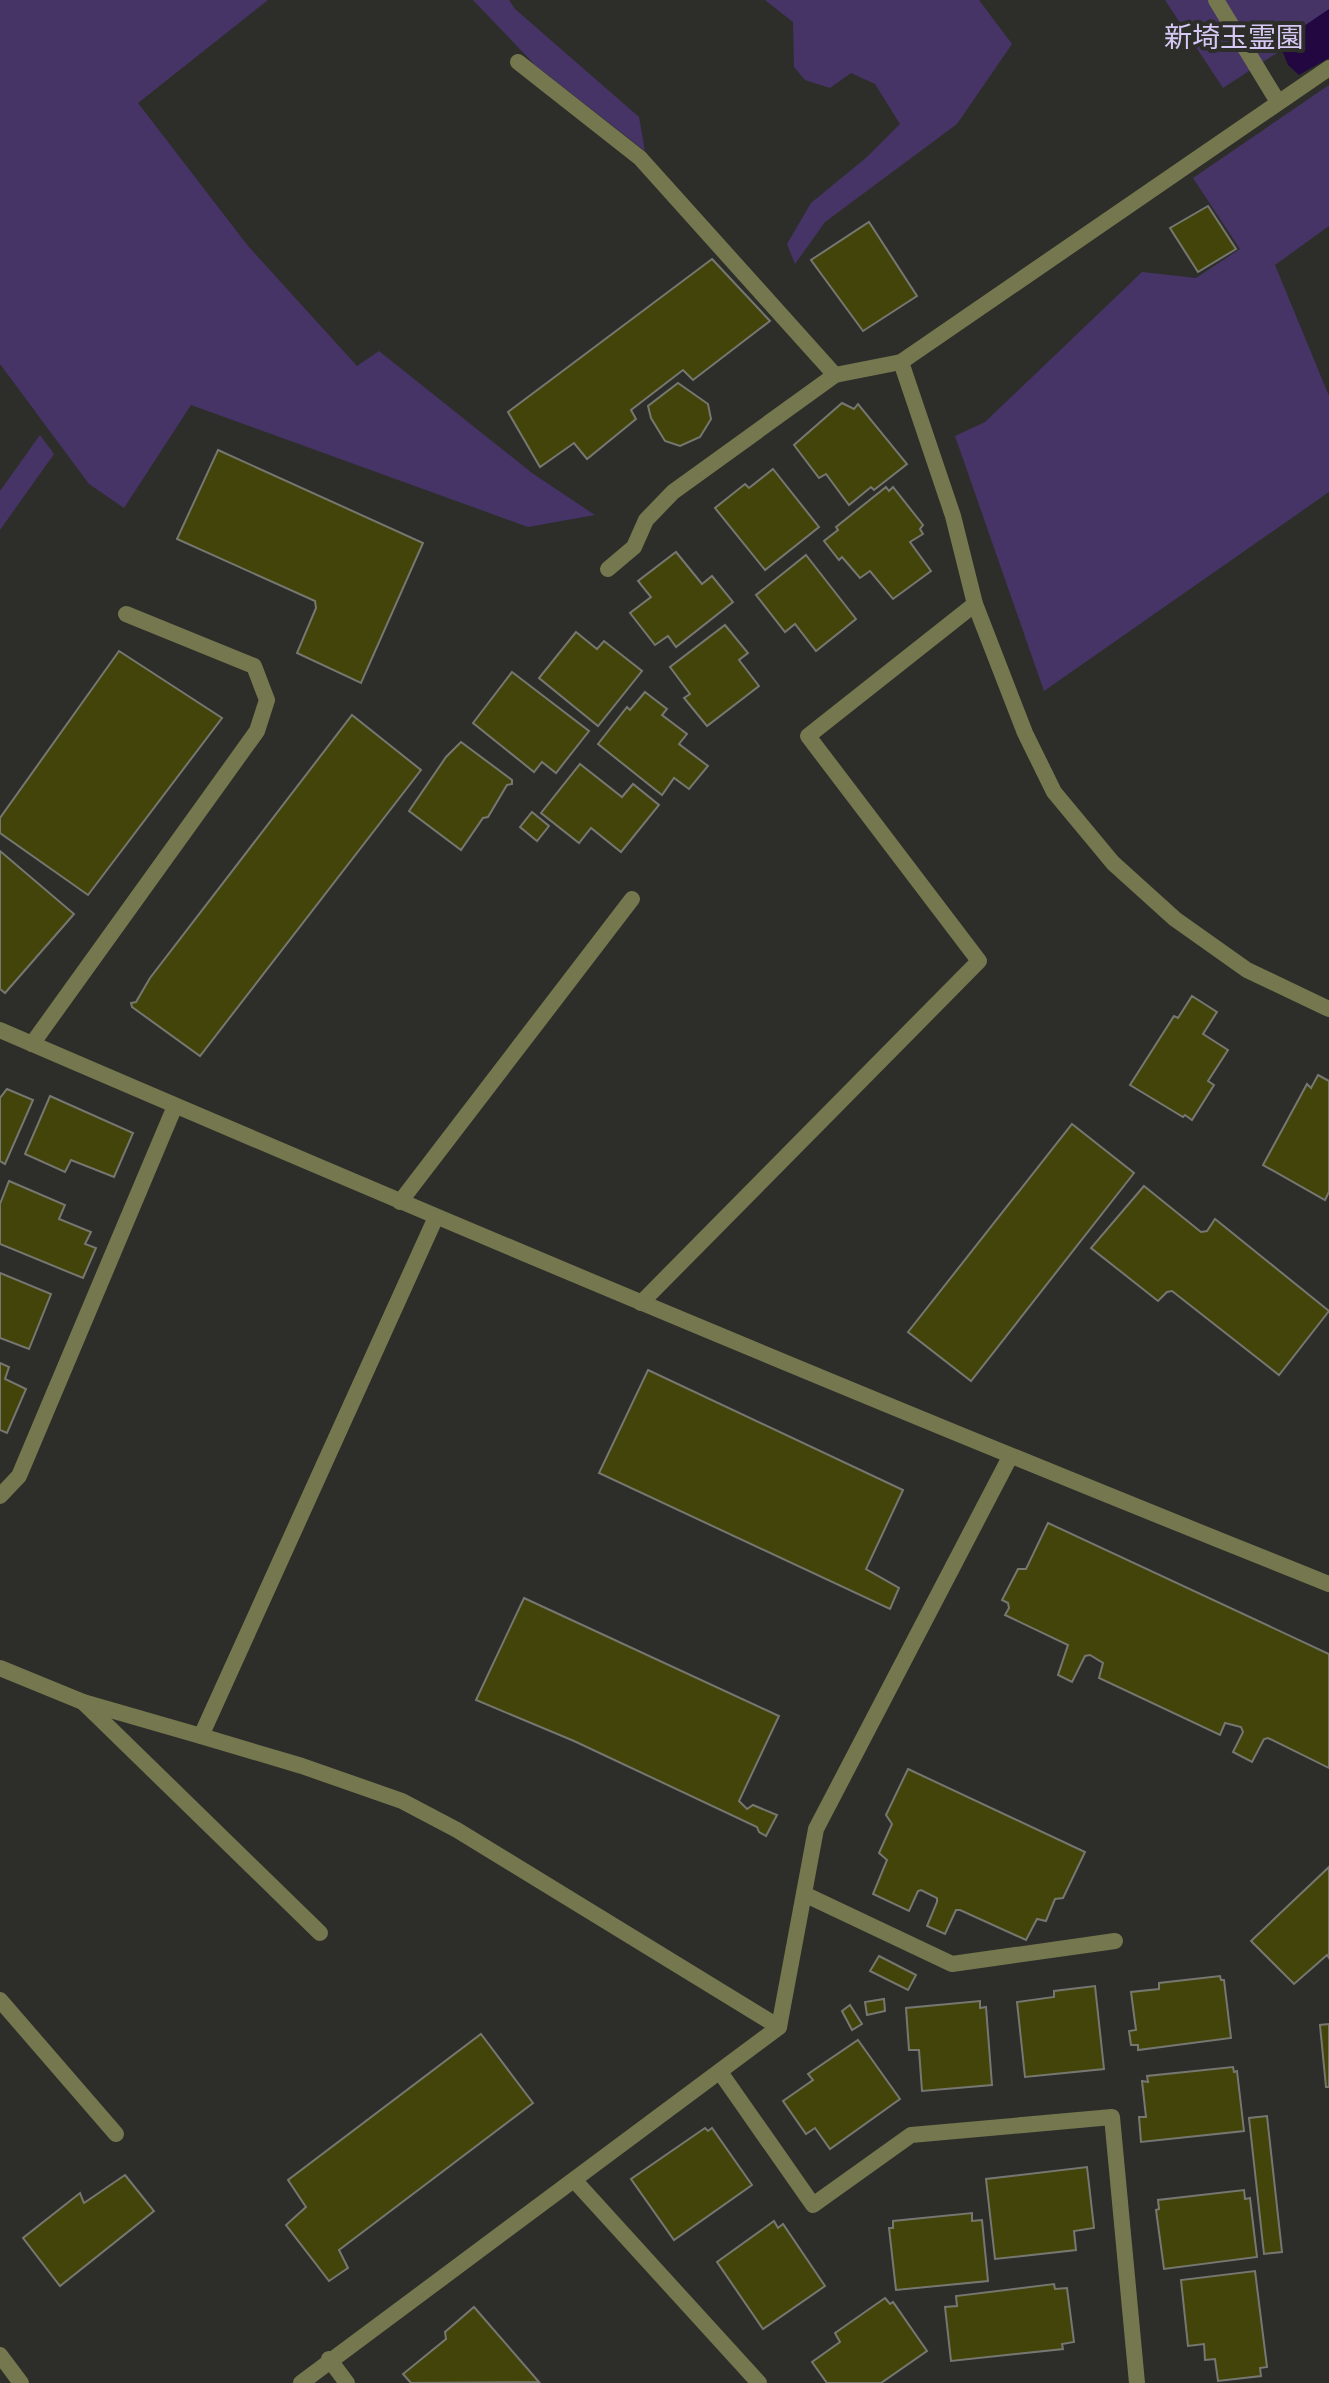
<svg xmlns="http://www.w3.org/2000/svg" width="1329" height="2383" viewBox="0 0 1329 2383" font-family="Barlow,'Noto Sans JP',sans-serif">
  <style>
    .green { fill: #463467 }
    .water { fill: #220741 }
    .building { fill: #43440a; stroke: #777772; stroke-width: 2 }
    .lines { fill: none; stroke-linecap: round; stroke-linejoin: round }
    .service { stroke: #75774f; stroke-width: 16 }
    .minor { stroke: #75774f; stroke-width: 16 }
    .labels { text-anchor: middle; dominant-baseline: central; stroke-width: 8; stroke-linejoin: round; paint-order: stroke }
    .park-label { font-size: 28px; fill: #d5c8f5; stroke: #2d2e29 }
  </style>
  <rect width="100%" height="100%" fill="#2d2e29"/>
  <!-- green -->
  <g class="green">
    <path d="M0,0H268L138,103L248,246L357,366L379,351L532,473L595,515L528,527L191,405L124,508L89,484L0,364Z"/>
    <path d="M473,0H509L515,9L639,117L645,151L535,65Z"/>
    <path d="M765,0H979L1012,44L957,124L825,222L795,264L787,244L811,203L867,157L900,124L875,84L851,73L830,88L805,80L794,67L793,22Z"/>
    <path d="M1165,0H1329V19L1223,88Z"/>
    <path d="M1329,85V226L1275,265L1329,396V492L1044,691L955,436L985,422L1142,272L1196,278L1240,249L1193,178Z"/>
    <path d="M40,435L54,454L0,530V491Z"/>
  </g>
  <!-- water -->
  <path class="water" d="M1329,9V58L1299,75L1288,65L1279,43Z"/>
  <!-- building -->
  <g class="building">
    <path d="M1208,206L1236,249L1198,272L1170,228Z"/>
    <path d="M869,222L917,296L863,331L811,260Z"/>
    <path d="M712,259L770,321L693,380L683,370L631,410L636,419L587,459L574,443L540,467L508,412Z"/>
    <path d="M678,383L708,404L711,419L700,437L680,446L665,441L651,418L648,406Z"/>
    <path d="M842,403L854,409L858,404L907,464L874,490L871,487L849,505L826,474L819,478L794,445Z"/>
    <path d="M218,450L423,543L361,683L297,653L316,608L315,601L177,539Z"/>
    <path d="M773,469L819,527L765,570L715,508L745,484L749,488Z"/>
    <path d="M886,487L889,491L893,487L923,525L920,529L923,534L910,542L931,571L893,599L870,571L860,578L842,557L839,560L824,541L838,530L836,527Z"/>
    <path d="M676,552L702,584L712,576L733,602L676,647L668,636L655,645L630,613L651,597L638,581Z"/>
    <path d="M806,555L856,619L816,651L795,624L785,632L756,595Z"/>
    <path d="M725,625L748,653L739,660L759,686L707,726L684,698L690,694L670,667Z"/>
    <path d="M576,632L597,649L604,641L642,671L598,726L539,678Z"/>
    <path d="M119,651L222,718L88,895L0,833V818Z"/>
    <path d="M512,672L589,731L556,773L542,762L534,772L473,723Z"/>
    <path d="M645,692L667,709L662,715L687,734L679,744L708,766L689,789L674,778L662,795L598,744L627,707L630,710Z"/>
    <path d="M352,715L421,770L200,1056L132,1007L131,1003L136,1002L150,978Z"/>
    <path d="M461,742L512,780V784L507,785L488,817L483,818L461,850L409,811L446,757Z"/>
    <path d="M580,764L622,797L633,784L659,805L621,852L591,828L579,843L541,813Z"/>
    <path d="M532,812L549,826L537,841L520,827Z"/>
    <path d="M0,851L74,914L5,993L0,989Z"/>
    <path d="M1192,996L1217,1012L1203,1034L1228,1050L1208,1081L1214,1085L1192,1120L1185,1115L1183,1117L1130,1085L1174,1016L1178,1018Z"/>
    <path d="M1318,1075L1329,1081V1192L1325,1200L1263,1165L1307,1084L1311,1088Z"/>
    <path d="M7,1089L33,1100L5,1164L0,1161V1098Z"/>
    <path d="M50,1096L133,1133L114,1177L71,1160L65,1172L25,1154Z"/>
    <path d="M1072,1124L1134,1173L971,1381L908,1332Z"/>
    <path d="M9,1181L65,1205L59,1219L91,1232L85,1244L96,1248L83,1278L0,1244V1204Z"/>
    <path d="M1144,1186L1201,1232L1207,1231L1215,1219L1329,1311L1279,1375L1172,1291L1167,1292L1158,1301L1091,1248Z"/>
    <path d="M0,1273L51,1294L29,1349L0,1338Z"/>
    <path d="M0,1363L9,1367L5,1379L26,1389L7,1433L0,1430Z"/>
    <path d="M648,1370L903,1490L866,1569L899,1588L890,1609L599,1473Z"/>
    <path d="M1048,1523L1329,1654V1768L1268,1738L1264,1739L1252,1762L1233,1752L1243,1732L1241,1727L1225,1723L1220,1735L1099,1678L1103,1663L1090,1655L1085,1656L1072,1682L1058,1675L1068,1645L1005,1615L1009,1608L1008,1603L1002,1600L1018,1569H1026Z"/>
    <path d="M524,1598L779,1716L739,1801L747,1809L753,1805L777,1815L766,1836L759,1832L757,1827L574,1741L476,1700Z"/>
    <path d="M908,1769L1085,1852L1063,1898L1055,1899L1046,1921L1037,1919L1026,1940L960,1910H956L945,1934L927,1926L937,1902V1898L921,1890L918,1891L909,1911L873,1894L887,1860L879,1853L892,1824L886,1815Z"/>
    <path d="M1329,1867V1958L1327,1955L1294,1984L1251,1941Z"/>
    <path d="M879,1956L916,1975L908,1990L870,1971Z"/>
    <path d="M1220,1976L1221,1980H1224L1231,2038L1138,2050V2045H1131L1129,2031L1136,2030L1131,1992L1159,1989V1983Z"/>
    <path d="M1095,1986L1104,2069L1025,2077L1017,2002L1054,1997V1991Z"/>
    <path d="M884,1999L885,2011L867,2015L865,2002Z"/>
    <path d="M980,2001V2008L986,2007L992,2085L922,2091L919,2050H909L906,2008Z"/>
    <path d="M850,2005L862,2024L852,2030L842,2011Z"/>
    <path d="M1329,2024V2087H1326L1320,2025Z"/>
    <path d="M481,2034L533,2103L339,2250L348,2268L329,2281L286,2225L306,2207L288,2180Z"/>
    <path d="M858,2040L900,2099L830,2149L815,2128L806,2134L783,2101L813,2080L808,2074Z"/>
    <path d="M1233,2067L1234,2072L1237,2071L1244,2131L1141,2142L1139,2117H1146L1142,2081L1148,2082L1147,2076Z"/>
    <path d="M1267,2116L1282,2252L1264,2254L1249,2118Z"/>
    <path d="M705,2128L708,2131L712,2128L752,2185L674,2240L631,2179Z"/>
    <path d="M1087,2167L1094,2228L1074,2231L1076,2250L995,2259L986,2179Z"/>
    <path d="M125,2175L154,2211L60,2286L23,2238L80,2193L84,2203Z"/>
    <path d="M1244,2190L1245,2199L1250,2198L1257,2257L1164,2269L1156,2210L1159,2209L1158,2200Z"/>
    <path d="M972,2213V2221L982,2220L988,2281L896,2290L889,2228H893V2221Z"/>
    <path d="M774,2221L778,2228L783,2224L825,2286L763,2329L717,2262Z"/>
    <path d="M1255,2271L1267,2367L1260,2368L1261,2376L1218,2381L1215,2359L1205,2360L1204,2344L1188,2346L1181,2280Z"/>
    <path d="M1054,2284L1055,2289L1067,2288L1074,2342L1062,2344L1063,2349L951,2361L945,2307L957,2306L956,2296Z"/>
    <path d="M885,2298L890,2304L893,2302L927,2351L881,2383H827L812,2362L840,2342L835,2333Z"/>
    <path d="M474,2307L539,2382L411,2383L403,2374L446,2339L445,2332Z"/>
  </g>
  <g class="lines">
    <!-- service -->
    <g class="service">
      <path d="M1216,0L1278,102"/>
      <path d="M518,62L640,158L835,375"/>
      <path d="M608,569L634,547L646,520L673,492L835,375L901,362"/>
      <path d="M32,1044L257,731L267,700L254,666L126,614"/>
      <path d="M83,1702L320,1933"/>
      <path d="M201,1736L302,1766L402,1801L457,1830L779,2027"/>
      <path d="M804,1894L952,1964L1115,1941"/>
      <path d="M0,2000L116,2134"/>
      <path d="M0,2355L21,2383"/>
    </g>
    <!-- minor -->
    <g class="minor">
      <path d="M1329,68L901,362L953,516L975,604L1025,733L1054,792L1113,863L1175,919L1247,970L1329,1009"/>
      <path d="M0,1030C441,1220 883,1406 1329,1584"/>
      <path d="M400,1202L632,899"/>
      <path d="M641,1303L979,961L808,736L975,604"/>
      <path d="M0,1496L19,1476L175,1106"/>
      <path d="M0,1668L83,1702L201,1736L436,1217"/>
      <path d="M720,2072L813,2205L911,2135L1112,2117L1137,2383"/>
      <path d="M575,2181L759,2383"/>
      <path d="M329,2359L347,2383"/>
      <path d="M301,2383L779,2027L816,1829L1010,1457"/>
    </g>
  </g>
  <g class="labels">
    <!-- park labels -->
    <g class="park-label">
      <text x="1234" y="36">新埼玉霊園</text>
    </g>
  </g>
</svg>
